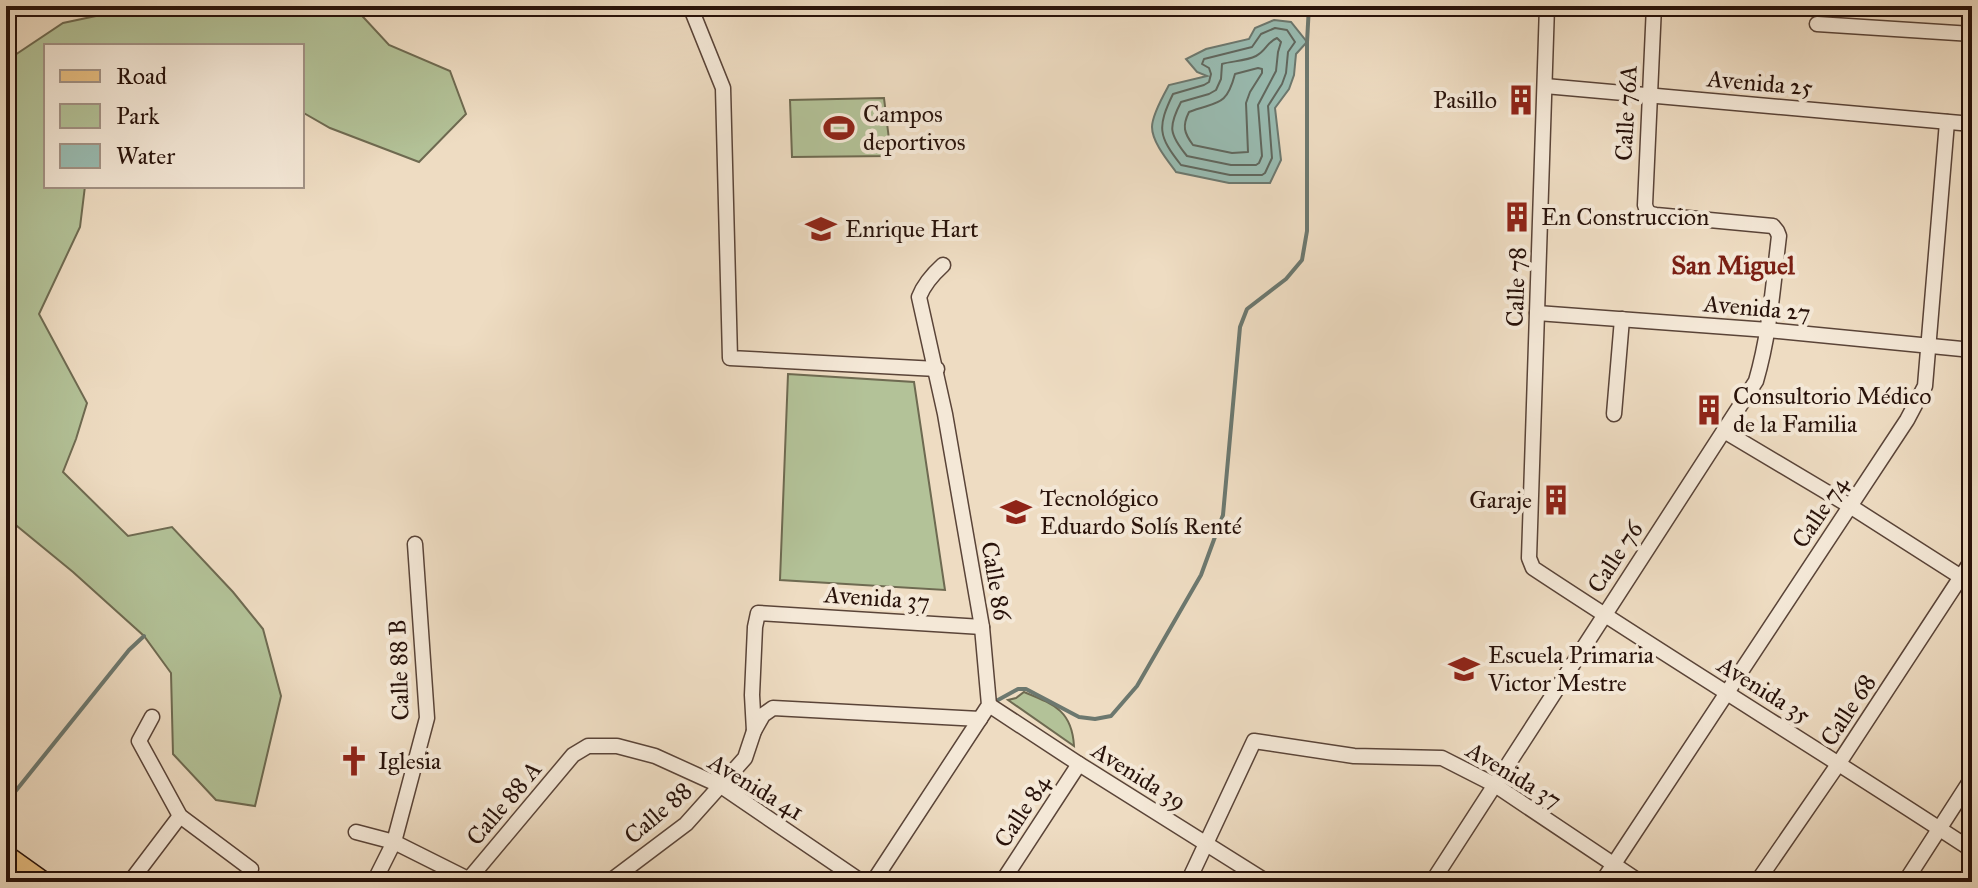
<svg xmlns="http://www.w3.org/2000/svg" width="1978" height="888" viewBox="0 0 1978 888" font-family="'IM FELL Great Primer',serif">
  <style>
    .green { fill: #b3c298; stroke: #6e6a51; stroke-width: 2 }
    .water { fill: #99bcb2; stroke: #6c786f; stroke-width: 2 }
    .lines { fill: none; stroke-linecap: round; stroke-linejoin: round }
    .shore { stroke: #60675e; stroke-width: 2 }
    .stream { stroke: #6c786f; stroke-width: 4 }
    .minor-casing { stroke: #5a4438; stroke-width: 17 }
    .primary-casing { stroke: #28120a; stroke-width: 25 }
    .minor { stroke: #f4e8d7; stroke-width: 14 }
    .primary { stroke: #e7be81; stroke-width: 22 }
    .labels { text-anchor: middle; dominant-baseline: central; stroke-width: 8; stroke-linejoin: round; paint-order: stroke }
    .street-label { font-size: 24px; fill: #28120a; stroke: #f4e8d7 }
    .poi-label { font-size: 24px; fill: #28120a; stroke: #f4e8d7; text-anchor: start }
    .neighbourhood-label { font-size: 26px; font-weight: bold; fill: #7a1f14; stroke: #f4e8d7 }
  </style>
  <rect width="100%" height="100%" fill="#eedcc2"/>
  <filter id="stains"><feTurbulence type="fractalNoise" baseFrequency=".0025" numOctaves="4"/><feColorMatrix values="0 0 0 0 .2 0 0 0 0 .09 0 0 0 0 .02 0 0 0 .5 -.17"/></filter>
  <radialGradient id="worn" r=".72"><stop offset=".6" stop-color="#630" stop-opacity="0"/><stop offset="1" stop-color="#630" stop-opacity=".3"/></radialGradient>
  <!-- green -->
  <g class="green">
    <path d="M143,6H353L389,45L450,71L466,114L419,162L330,128L302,112V46H46V186H85L80,227L39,314L87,403L76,439L63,472L128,536L172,527L233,592L263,629L281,696L255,806L216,800L173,754L171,673L144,636L73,572L6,517V61L63,23Z"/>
    <path d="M884,98L891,156L792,157L790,100Z"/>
    <path d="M788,374L914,382L945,590L780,580Z"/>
    <path d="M1024,692C1053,704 1072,710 1074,746L1008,700L1016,698Z"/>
  </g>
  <!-- water -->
  <path class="water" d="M1274,20L1291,22L1307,42L1296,54L1294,75L1289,89L1275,108L1281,160L1270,183H1229L1176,172C1168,161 1152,142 1152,127C1152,115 1163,96 1169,85L1207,76L1197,72L1186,59L1206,49L1249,39L1255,28Z"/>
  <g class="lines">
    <!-- shore -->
    <g class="shore">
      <path d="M1275,28L1287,30L1295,42L1288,52L1286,73L1282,84L1268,106L1272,158L1265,173L1262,175H1230L1181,165C1158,136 1157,127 1173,94L1204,85L1209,82L1211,74L1209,68L1202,64L1204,59L1252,47L1261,34Z"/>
      <path d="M1277,38L1281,42L1278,52L1276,71L1258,105L1262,156L1259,163L1256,165H1231L1187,156C1169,134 1168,127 1181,102L1209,94L1216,90L1221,79L1222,64C1232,61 1246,61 1256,56C1266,51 1267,42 1277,38Z"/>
      <path d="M1258,68L1262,69V73L1250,92L1246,103L1248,152L1232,153L1193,145C1184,133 1182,126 1189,112C1217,101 1226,108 1235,74Z"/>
    </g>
    <!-- stream -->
    <g class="stream">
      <path d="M998,700L1018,689H1026L1079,717L1095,719L1111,716L1137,686L1201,575L1223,515L1240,327L1247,309L1286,279L1302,260L1307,231V42L1309,6"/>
      <path d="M6,803L129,650L144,636"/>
    </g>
    <!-- minor casing -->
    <g class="minor-casing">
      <g id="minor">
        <path d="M690,6L723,88L730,358L937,369"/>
        <path d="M1547,6L1529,558L1533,568C1678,664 1826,754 1972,850"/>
        <path d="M1728,6H1735"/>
        <path d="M1817,24L1972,34"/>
        <path d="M1545,86L1972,124"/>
        <path d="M1537,313L1768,330L1972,350"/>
        <path d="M1614,414L1622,319"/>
        <path d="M1724,431L1850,506L1972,584"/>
        <path d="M989,705L1079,764L1267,882"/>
        <path d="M152,717L139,741L180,816L251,869"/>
        <path d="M754,731L752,695L755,627L758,613L982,627"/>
        <path d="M356,832L394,842L474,882"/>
        <path d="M469,879L573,755L588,746H617L655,756L721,786L862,882"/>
        <path d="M130,882L180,816"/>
        <path d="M374,882L394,842L427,718L415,544"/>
        <path d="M609,882L686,824L745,758L754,731L763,715L773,708L980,719"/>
        <path d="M873,882L989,705L982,627L945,414L919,297C924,284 932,275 943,265"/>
        <path d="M1002,882L1079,764"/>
        <path d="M1188,882L1254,741L1354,756L1442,758L1495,785L1640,882"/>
        <path d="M1432,882L1756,381C1770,333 1773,285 1779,236L1777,231L1773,226L1656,215C1649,214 1647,212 1645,205L1654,6"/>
        <path d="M1602,882L1907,420L1925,386L1947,122"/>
        <path d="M1757,882L1839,763L1972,560"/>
        <path d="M1905,882L1972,778"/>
      </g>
    </g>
    <!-- primary casing -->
    <g class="primary-casing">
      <path id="primary" d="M6,857L41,882"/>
    </g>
    <!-- minor -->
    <use href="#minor" class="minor"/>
    <!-- primary -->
    <use href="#primary" class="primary"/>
  </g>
  <!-- icons -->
  <defs>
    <g id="building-bare" transform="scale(2.4)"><path d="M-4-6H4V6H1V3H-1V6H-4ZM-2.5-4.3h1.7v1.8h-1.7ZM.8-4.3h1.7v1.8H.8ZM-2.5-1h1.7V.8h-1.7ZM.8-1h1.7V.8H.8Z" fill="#8f2418" stroke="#f4e8d7" stroke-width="2.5" paint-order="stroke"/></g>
    <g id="stadium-bare" transform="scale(2.4)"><path d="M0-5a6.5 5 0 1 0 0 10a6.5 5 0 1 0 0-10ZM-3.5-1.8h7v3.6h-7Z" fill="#8f2418" stroke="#f4e8d7" stroke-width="2.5" paint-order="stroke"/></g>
    <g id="school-bare" transform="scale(2.4)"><path d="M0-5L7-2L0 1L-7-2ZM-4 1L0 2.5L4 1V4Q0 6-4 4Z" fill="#8f2418" stroke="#f4e8d7" stroke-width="2.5" paint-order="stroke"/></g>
    <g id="church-bare" transform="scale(2.4)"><path d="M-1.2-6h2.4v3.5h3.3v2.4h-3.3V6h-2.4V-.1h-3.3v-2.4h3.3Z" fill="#8f2418" stroke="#f4e8d7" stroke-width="2.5" paint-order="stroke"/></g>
  </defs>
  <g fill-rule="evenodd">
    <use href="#building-bare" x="1521" y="100"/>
    <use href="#stadium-bare" x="839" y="128"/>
    <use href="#building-bare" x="1517" y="217"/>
    <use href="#school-bare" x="821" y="229"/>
    <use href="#building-bare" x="1709" y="410"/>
    <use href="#building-bare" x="1556" y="500"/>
    <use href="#school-bare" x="1016" y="512"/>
    <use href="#school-bare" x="1464" y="669"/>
    <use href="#church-bare" x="354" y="761"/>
  </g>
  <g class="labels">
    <!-- street labels -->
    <g class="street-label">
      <text transform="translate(1760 83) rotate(5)">Avenida 25</text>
      <text transform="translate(1626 113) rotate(-87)">Calle 76A</text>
      <text transform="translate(1516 287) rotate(-88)">Calle 78</text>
      <text transform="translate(1757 308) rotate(5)">Avenida 27</text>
      <text transform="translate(1820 512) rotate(-56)">Calle 74</text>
      <text transform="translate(1615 557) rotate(-57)">Calle 76</text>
      <text transform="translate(996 581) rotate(80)">Calle 86</text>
      <text transform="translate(877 598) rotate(4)">Avenida 37</text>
      <text transform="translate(399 670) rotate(-92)">Calle 88 B</text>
      <text transform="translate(1764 690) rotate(32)">Avenida 35</text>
      <text transform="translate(1848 710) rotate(-57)">Calle 68</text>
      <text transform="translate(1514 775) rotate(31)">Avenida 37</text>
      <text transform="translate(1139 776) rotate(32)">Avenida 39</text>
      <text transform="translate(756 787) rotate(31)">Avenida 41</text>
      <text transform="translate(504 803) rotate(-50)">Calle 88 A</text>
      <text transform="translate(1022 811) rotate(-57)">Calle 84</text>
      <text transform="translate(658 813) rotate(-41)">Calle 88</text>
    </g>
    <!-- poi labels -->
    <g class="poi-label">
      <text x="1497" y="100" text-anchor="end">Pasillo</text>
      <text x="863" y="114">Campos<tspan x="863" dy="28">deportivos</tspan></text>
      <text x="1541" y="217">En Construccion</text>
      <text x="845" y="229">Enrique Hart</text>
      <text x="1733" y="396">Consultorio Médico<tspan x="1733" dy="28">de la Familia</tspan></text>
      <text x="1040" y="498">Tecnológico<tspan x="1040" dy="28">Eduardo Solís Renté</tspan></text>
      <text x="1532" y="500" text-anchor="end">Garaje</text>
      <text x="1488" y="655">Escuela Primaria<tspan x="1488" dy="28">Victor Mestre</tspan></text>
      <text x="378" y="761">Iglesia</text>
    </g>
    <!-- neighbourhood labels -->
    <g class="neighbourhood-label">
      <text x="1733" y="265">San Miguel</text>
    </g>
  </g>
  <!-- margin -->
  <rect width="1978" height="888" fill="none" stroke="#eedcc2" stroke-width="32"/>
  <rect x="8" y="8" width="1962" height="872" fill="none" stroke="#28120a" stroke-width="4"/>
  <rect x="16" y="16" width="1946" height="856" fill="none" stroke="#28120a" stroke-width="2"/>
  <!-- legend -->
  <rect x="44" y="44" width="260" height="144" fill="#f4e8d7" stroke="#a29285" stroke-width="2"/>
  <rect x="60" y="70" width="40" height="12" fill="#e7be81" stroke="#a29285" stroke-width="2"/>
  <text x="116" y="84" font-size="24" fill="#28120a">Road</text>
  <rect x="60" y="104" width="40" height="24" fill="#b3c298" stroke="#a29285" stroke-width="2"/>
  <text x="116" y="124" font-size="24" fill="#28120a">Park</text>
  <rect x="60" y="144" width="40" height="24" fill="#99bcb2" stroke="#a29285" stroke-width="2"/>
  <text x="116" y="164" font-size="24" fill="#28120a">Water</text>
  <rect width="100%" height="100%" filter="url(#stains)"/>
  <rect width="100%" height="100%" fill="url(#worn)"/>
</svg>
